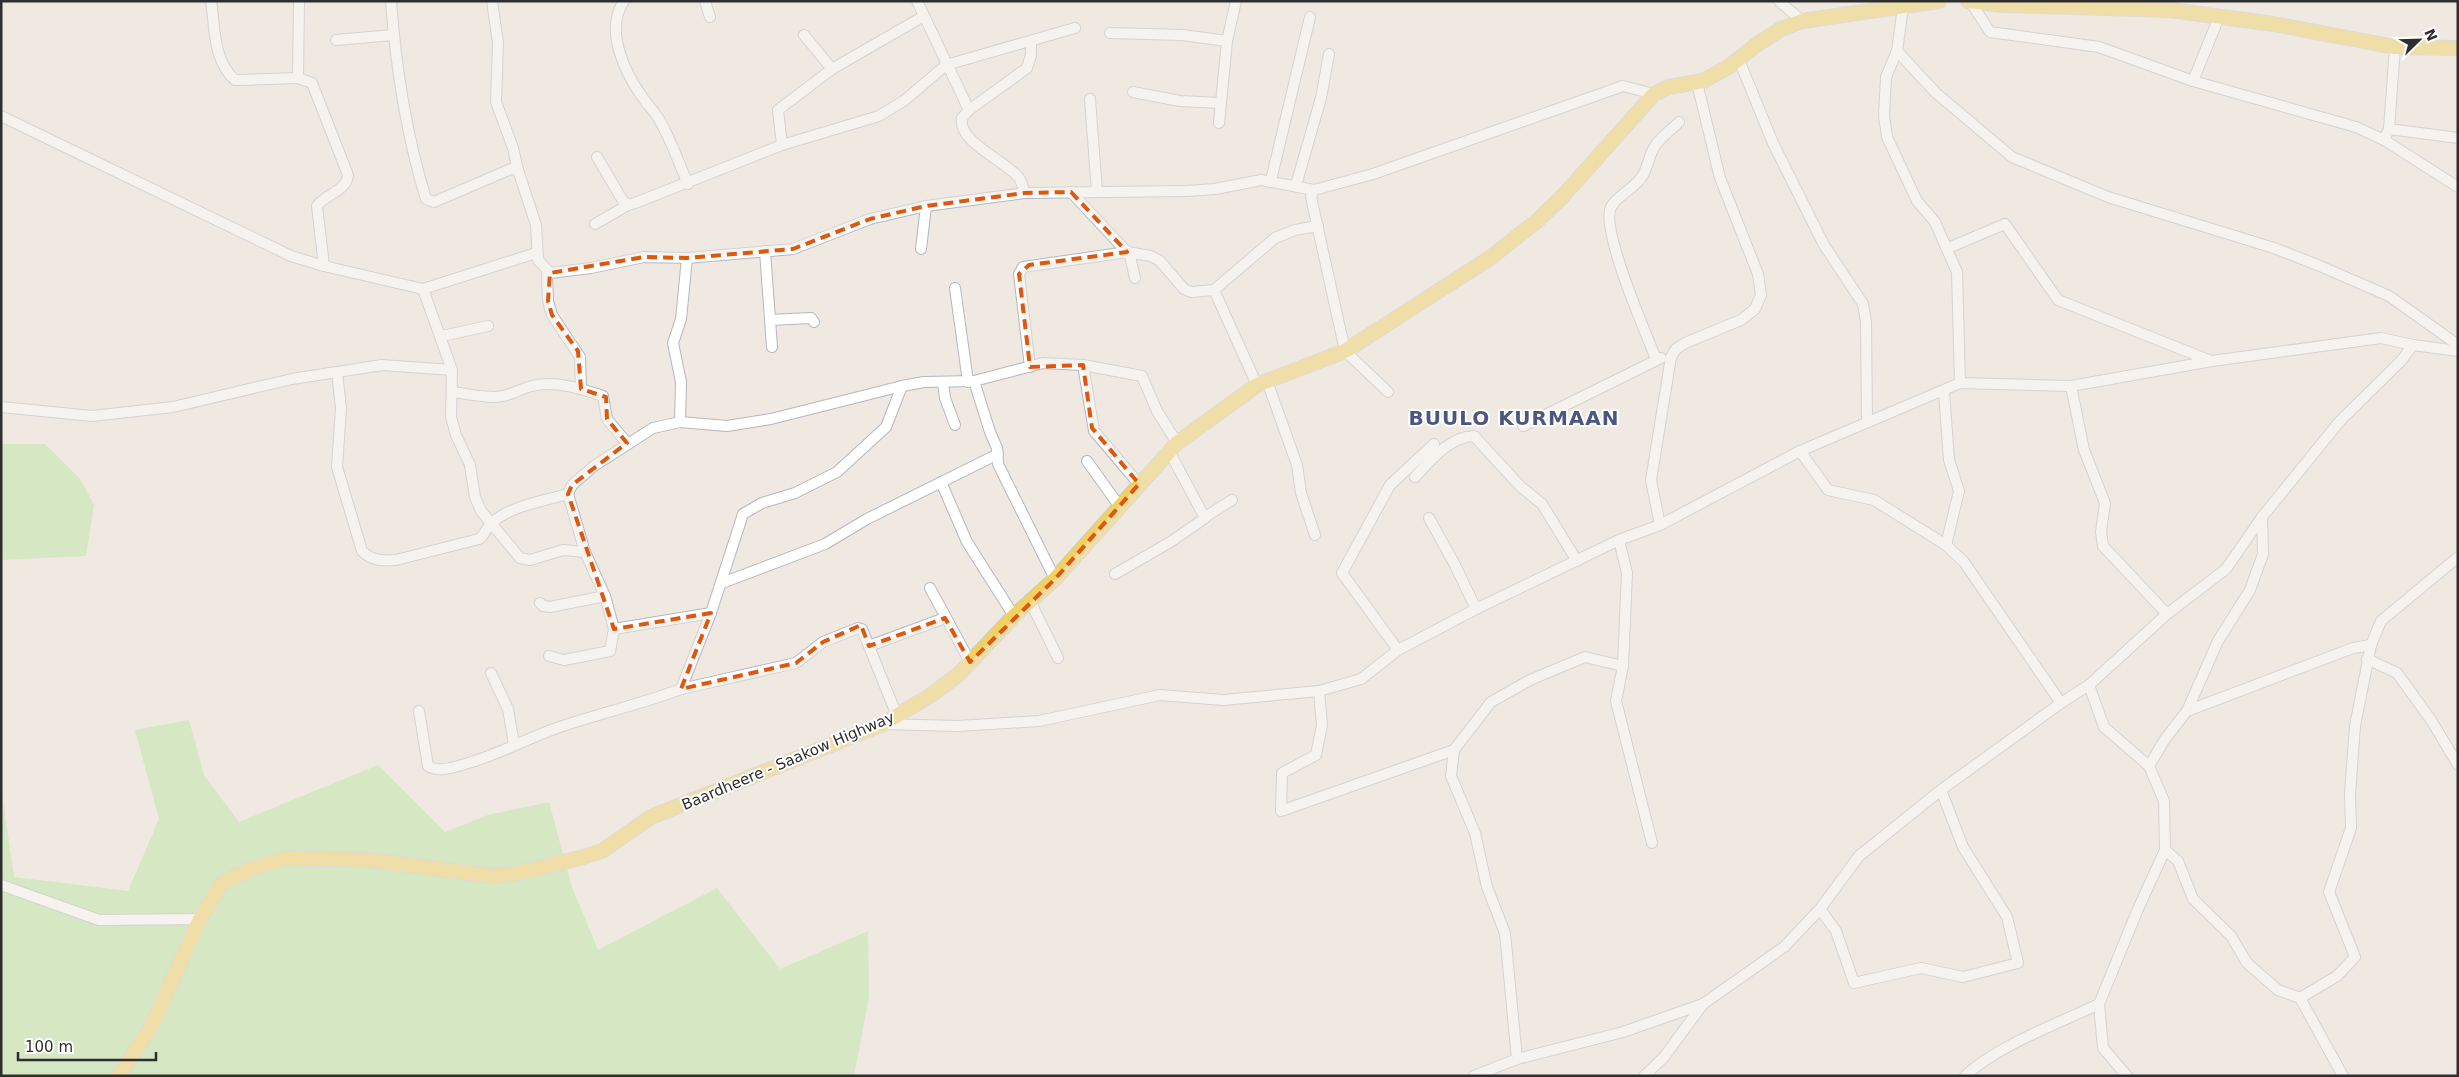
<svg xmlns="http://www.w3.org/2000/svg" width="2459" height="1077" viewBox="0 0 2459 1077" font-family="'DejaVu Sans',sans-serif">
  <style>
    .green { fill: #b6e59e }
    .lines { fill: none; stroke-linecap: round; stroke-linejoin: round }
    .minor-casing { stroke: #b4b7c1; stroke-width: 12 }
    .major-casing { stroke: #c9c9c9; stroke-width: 16 }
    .minor { stroke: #fff; stroke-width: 10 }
    .major { stroke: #f2d163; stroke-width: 14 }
    .marked { fill: none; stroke: #df570e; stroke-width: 4; stroke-dasharray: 10 6; stroke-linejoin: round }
    .labels { text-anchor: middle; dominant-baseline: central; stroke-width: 4; stroke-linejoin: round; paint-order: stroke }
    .street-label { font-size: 15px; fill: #2e2e2e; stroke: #fff }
    .district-label { font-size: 20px; font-weight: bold; letter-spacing: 1px; fill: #4d5680; stroke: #fff }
  </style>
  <rect width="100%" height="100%" fill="#efe9e1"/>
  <!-- green -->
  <g class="green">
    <path d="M1,444H45L81,480L94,505L86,556L1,560Z"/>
    <path d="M189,720L204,775L239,822L378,765L445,832L488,815L549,802L572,887L598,950L717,888L780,969L868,931L869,997L854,1076H1V787L14,877L128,891L159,819L135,730Z"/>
  </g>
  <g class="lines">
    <!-- minor casing -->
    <g class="minor-casing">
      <g id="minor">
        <path d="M211,1C215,27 213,61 235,80H241L298,78L299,1"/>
        <path d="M391,1C396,69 406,134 426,199L434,202L511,169L518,170L536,225L538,260L550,273"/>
        <path d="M492,1L498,43L496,102L513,148L518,170"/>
        <path d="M624,1C604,30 625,73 643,98C649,107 657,114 661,123C672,142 679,164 688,184"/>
        <path d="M705,1L710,17"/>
        <path d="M917,1L969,110L962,118C957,142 1008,162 1019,178C1022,182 1023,189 1025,193"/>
        <path d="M1779,1L1802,21"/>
        <path d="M1970,1L1990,32L2099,47L2193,81L2356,127L2384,140L2458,187"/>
        <path d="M1903,7L1897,51L1936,93L2012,157L2108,197L2274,248L2320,266L2389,296L2458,345"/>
        <path d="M1110,33L1182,35L1227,41"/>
        <path d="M804,35L832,69"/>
        <path d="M336,40L393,35"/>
        <path d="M1897,51L1886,77L1884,116L1887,137L1917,201L1935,222L1957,272L1960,383"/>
        <path d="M1739,60L1773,143L1824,245L1863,304L1866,322L1867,421"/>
        <path d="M298,78L312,83L348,175C347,191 325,194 317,206L324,266"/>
        <path d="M2193,81L2219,17"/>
        <path d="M1133,92L1180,101L1220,103"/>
        <path d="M1090,99L1097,192"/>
        <path d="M969,110L1027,68L1031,55V41"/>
        <path d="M1,116L291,256L324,266L423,289L536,253"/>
        <path d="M1219,123L1227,41L1236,1"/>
        <path d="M2389,129L2458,138"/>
        <path d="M2384,140L2389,129L2395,47"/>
        <path d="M782,145L778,110L832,69L924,16"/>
        <path d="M597,157L623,201L628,205L635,203L782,145L879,116L905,100L946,65L1075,28"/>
        <path d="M1271,180L1310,17"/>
        <path d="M1296,185L1321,98L1329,54"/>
        <path d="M1071,192L1127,252L1151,256L1160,261L1184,289L1191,292L1214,290L1275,238L1295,230L1318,226"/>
        <path d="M595,224L628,205"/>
        <path d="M1948,248L2005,224L2058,300L2211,361"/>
        <path d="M921,249L926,206"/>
        <path d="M765,251L772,347"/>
        <path d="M1129,252L1135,278"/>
        <path d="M955,288L968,382"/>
        <path d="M1214,290L1257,385"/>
        <path d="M770,320L811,318L814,322"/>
        <path d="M442,336L488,326"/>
        <path d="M1656,359C1646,333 1600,229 1611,207C1617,195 1635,189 1643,175C1648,166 1649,155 1655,146C1661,137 1671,130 1679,122"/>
        <path d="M1083,365L1094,431L1139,484"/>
        <path d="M1030,367L1019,274L1023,267L1127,252"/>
        <path d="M452,370L451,417L456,435L470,465L475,497L481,511L520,558L530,560L563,550L585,552"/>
        <path d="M337,372L341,408L337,467L362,551C372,561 383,561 396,560L479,539C486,534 487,525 494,521C514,505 544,501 568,494"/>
        <path d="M974,381L990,432L997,448L998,464L1055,579"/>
        <path d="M1267,381L1297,465L1301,493L1315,535"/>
        <path d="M943,383L945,398L955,425"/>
        <path d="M2071,386L2084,450L2105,503L2101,532L2103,546L2167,614"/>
        <path d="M581,389L580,357L552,315L548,301L547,275L550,273L591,268L644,257L687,258L793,249L870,219L926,206L1025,193L1187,191L1215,189L1261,180L1314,190"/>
        <path d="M453,392C467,394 481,397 495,397C509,397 519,389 532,386C555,380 582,389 603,396L607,419L627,443"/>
        <path d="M1388,392L1345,351L1311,197L1314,190L1373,174L1623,86L1654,94"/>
        <path d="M1944,392L1949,460L1959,491L1946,545"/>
        <path d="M1,407L92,416L173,407L292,379L382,365L452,370L423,289"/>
        <path d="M680,422L681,382L673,343L681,319L687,258"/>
        <path d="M1523,426L1661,358"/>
        <path d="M1800,451L1828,490L1874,500L1946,545L1964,562L2061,703"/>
        <path d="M1087,461L1120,507"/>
        <path d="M1415,477C1431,460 1449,437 1474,436L1521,487L1542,504L1577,561"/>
        <path d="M941,482L967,542L1014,616"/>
        <path d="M1205,517L1232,500"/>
        <path d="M1429,518L1455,565L1476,609"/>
        <path d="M1660,525L1651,480L1671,357L1676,349L1685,343L1741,320L1755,309L1761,295L1758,274L1720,178L1697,83"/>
        <path d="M1619,540L1627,573L1623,666L1616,701L1652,843"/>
        <path d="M1115,574L1172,541L1205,518L1169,451"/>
        <path d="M722,583L825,544L867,519L998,454"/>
        <path d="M930,588L970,662"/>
        <path d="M1030,601L1058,658"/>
        <path d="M540,603L543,606L550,607L605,596"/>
        <path d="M711,613L614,629L605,596L585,552L568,494L572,485L594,466L653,428L680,422L727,426L771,419L902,386L924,382L974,381L1043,363L1083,365L1142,376L1157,411L1177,443"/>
        <path d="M869,646L945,618"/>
        <path d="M1398,650L1342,573L1390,485L1434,444"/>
        <path d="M549,656L564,660L610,651L614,629"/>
        <path d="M2367,659L2397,673L2431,720L2458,765"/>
        <path d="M491,673L508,709L514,744"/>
        <path d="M2089,685L2104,727L2149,766L2164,801L2165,850L2178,861L2193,899L2231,936L2247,963L2278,990L2300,998L2343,1076"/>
        <path d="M1319,691L1322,725L1316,755L1282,773L1281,811L1454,750L1491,702L1530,680L1585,657L1623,666"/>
        <path d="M419,711L428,766C438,773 454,767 465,764C495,756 524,740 554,729C596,714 639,705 681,689"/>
        <path d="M2187,711L2353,648L2371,645"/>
        <path d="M897,716L862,629L858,628L823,642L796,663L681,689L711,613L743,514L762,503L795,493L837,472L886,427L902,386"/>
        <path d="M883,724L958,726L1039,721L1160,695L1223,700L1319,691L1361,679L1398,650L1476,609L1619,540L1660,525L1800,451L1960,383L2071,386L2212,361L2381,338L2413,345L2458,351"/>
        <path d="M1454,750L1451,776L1475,833L1487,887L1505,933L1517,1059"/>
        <path d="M2149,766L2165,739L2187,711L2218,641L2250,590L2263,554L2262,517"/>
        <path d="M1,885L99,920L200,919"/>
        <path d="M1820,909L1836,931L1854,983L1921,968L1963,977L2018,963L2007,917L1963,847L1941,790"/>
        <path d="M2300,998L2337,976L2355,957L2329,892L2351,828L2350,794L2355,726L2371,645L2381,621L2458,557"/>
        <path d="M2099,1004L2103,1048L2127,1076"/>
        <path d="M1474,1076L1517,1059L1623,1032L1703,1004"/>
        <path d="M1644,1076L1664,1057L1703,1004L1784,947L1820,909L1859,856L1941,790L2061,703L2089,685L2167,614L2226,569L2262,517L2340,421L2401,361L2413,345"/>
        <path d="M1965,1076C1997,1046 2059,1023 2099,1004L2138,909L2165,850"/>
      </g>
    </g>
    <!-- major casing -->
    <g class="major-casing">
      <g id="major">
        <path d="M1968,1L2004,5L2170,10L2274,24L2395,47L2458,48"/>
        <path d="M119,1076L152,1025L200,919L222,883L249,870L286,858L369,860L492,876L514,874L580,858L602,851L651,817L883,724L931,695L959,674L1014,616L1055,579L1177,443L1257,385L1345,351L1490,258L1537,221L1562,197L1654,94L1669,87L1703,81L1730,66L1756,45L1781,29L1802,21L1939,1"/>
      </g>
    </g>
    <!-- minor -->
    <use href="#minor" class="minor"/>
    <!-- major -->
    <use href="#major" class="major"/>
  </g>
  <!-- marked area -->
  <path d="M0 0H2459V1077H0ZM1071,192L1127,252L1029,265L1019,274L1030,367L1083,365L1092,428L1139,484L1055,579L970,662L945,618L869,646L861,625L823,642L796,663L681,689L711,613L614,629L568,494L572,485L627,443L607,419L606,397L581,389L578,351L552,315L548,301L550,273L644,257L687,258L793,249L870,219L926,206L1025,193Z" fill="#efe9e1" fill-opacity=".55" fill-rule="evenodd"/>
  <path class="marked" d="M1071,192L1127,252L1029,265L1019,274L1030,367L1083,365L1092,428L1139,484L1055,579L970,662L945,618L869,646L861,625L823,642L796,663L681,689L711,613L614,629L568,494L572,485L627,443L607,419L606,397L581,389L578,351L552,315L548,301L550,273L644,257L687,258L793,249L870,219L926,206L1025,193Z"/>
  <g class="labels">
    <!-- street labels -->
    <g class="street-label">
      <text transform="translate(788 761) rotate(-23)">Baardheere - Saakow Highway</text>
    </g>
    <!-- district labels -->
    <g class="district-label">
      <text x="1514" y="418">BUULO KURMAAN</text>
    </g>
  </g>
  <!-- border -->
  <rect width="2459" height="1077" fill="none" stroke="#2e2e2e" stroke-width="5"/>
  <!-- north arrow -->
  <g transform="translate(2419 40) rotate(67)" stroke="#ffffff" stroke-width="4" paint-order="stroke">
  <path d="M0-4L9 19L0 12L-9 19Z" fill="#2e2e2e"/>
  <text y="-8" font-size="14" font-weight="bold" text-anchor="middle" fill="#2e2e2e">N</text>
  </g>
  <!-- scale -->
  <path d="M18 1052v8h138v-8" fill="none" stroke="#2e2e2e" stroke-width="2.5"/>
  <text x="25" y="1052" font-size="15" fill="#2e2e2e" stroke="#ffffff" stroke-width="4" paint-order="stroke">100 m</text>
</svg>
